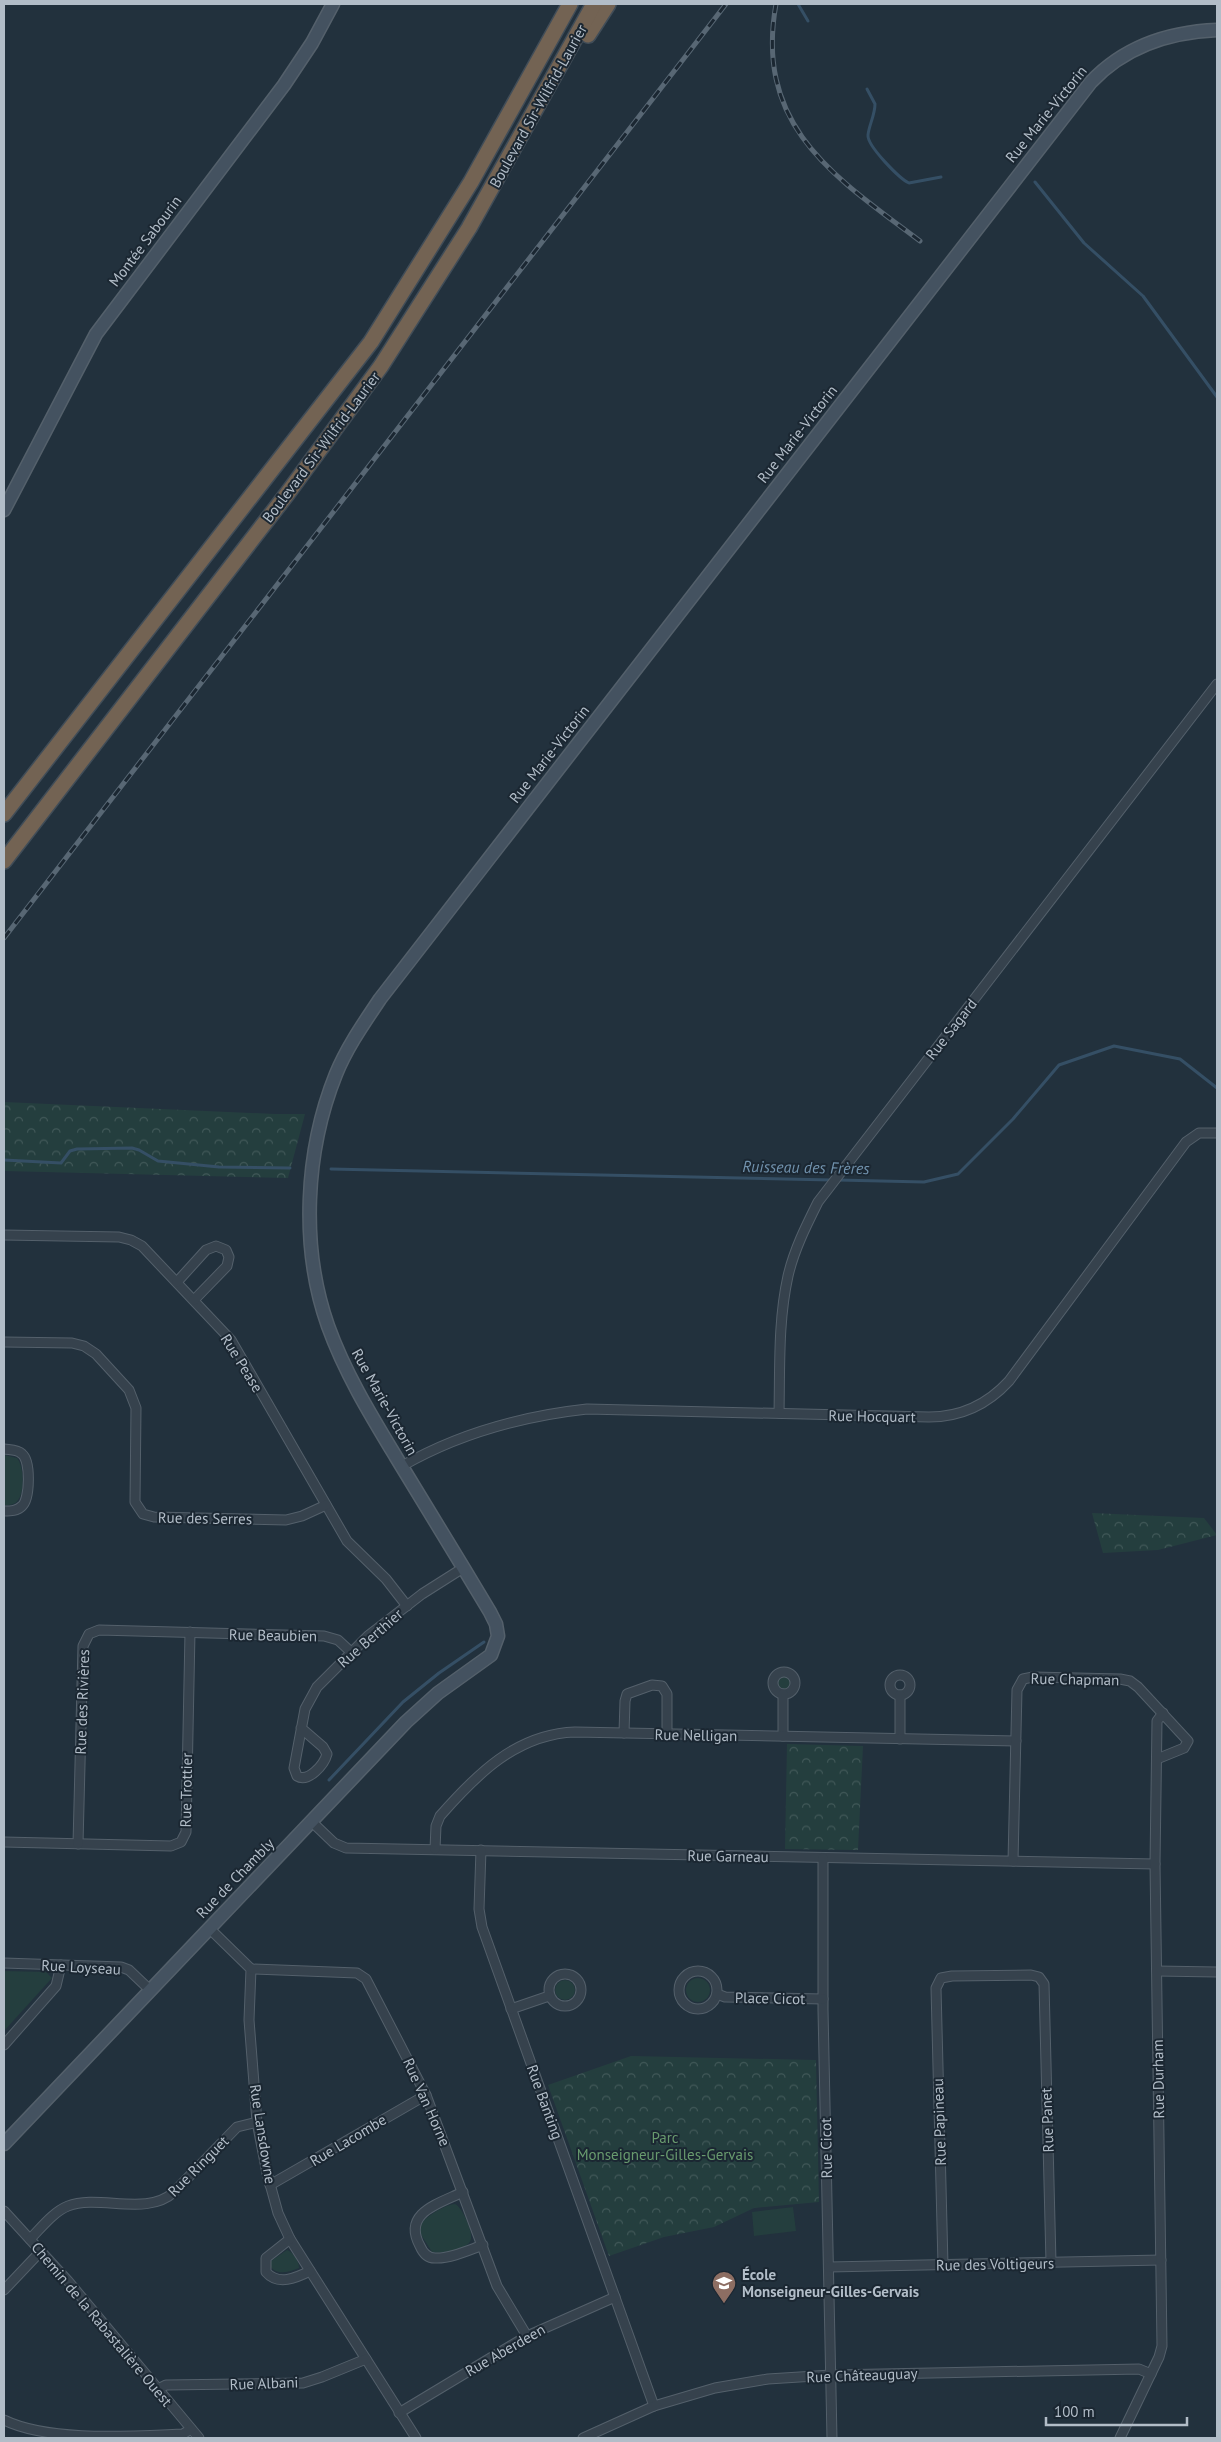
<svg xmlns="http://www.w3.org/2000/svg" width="1221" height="2442" viewBox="0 0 1221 2442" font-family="'PT Sans',sans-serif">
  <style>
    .green { fill: #243e3e }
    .forest { fill: url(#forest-crowns) }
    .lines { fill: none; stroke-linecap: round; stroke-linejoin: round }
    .stream { stroke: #354f65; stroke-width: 3 }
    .street-casing { stroke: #54606b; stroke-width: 11 }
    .secondary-casing { stroke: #54606b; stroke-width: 15 }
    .highway-casing { stroke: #414d58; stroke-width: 18 }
    .street { stroke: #36424d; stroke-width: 9 }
    .secondary { stroke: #445260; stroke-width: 12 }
    .highway { stroke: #736353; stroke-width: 15 }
    .rail-casing { stroke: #586774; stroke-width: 5 }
    .rail { stroke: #1b2732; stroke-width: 3; stroke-dasharray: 9; stroke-linecap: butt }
    .labels { text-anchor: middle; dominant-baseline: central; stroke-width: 4; stroke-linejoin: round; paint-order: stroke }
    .street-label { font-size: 15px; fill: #b2bdc8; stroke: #1b2732 }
    .park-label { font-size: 15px; fill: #689a6e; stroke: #1b2732 }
    .poi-label { font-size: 15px; font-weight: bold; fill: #b2bdc8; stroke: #1b2732; text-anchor: start }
    .water-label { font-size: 16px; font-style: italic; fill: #7192ad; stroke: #1b2732 }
  </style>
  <defs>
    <pattern id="forest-crowns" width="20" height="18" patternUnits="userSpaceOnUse" patternTransform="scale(1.25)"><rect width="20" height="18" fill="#243e3e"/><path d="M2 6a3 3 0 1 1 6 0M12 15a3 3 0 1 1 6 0" fill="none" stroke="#415858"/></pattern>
  </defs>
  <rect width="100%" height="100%" fill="#22313d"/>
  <!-- green -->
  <g class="green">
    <path d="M4,1455L17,1458C24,1466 25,1492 18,1500C15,1505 9,1505 4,1505Z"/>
    <circle cx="784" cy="1682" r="8"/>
    <path d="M4,1971L46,1972L52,1978L4,2031Z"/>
    <circle cx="698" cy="1990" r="12"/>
    <circle cx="565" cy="1990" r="10"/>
    <path d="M455,2204C462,2207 473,2231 471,2239C469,2250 441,2254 432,2252L420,2233V2225C427,2216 444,2205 455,2204Z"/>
    <path d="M793,2207L796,2231L754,2236L752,2212Z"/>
    <path d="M287,2250C293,2252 299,2261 299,2268C289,2272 277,2276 270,2266L271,2261Z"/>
  </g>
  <!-- forest -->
  <g class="forest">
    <path d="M4,1102L275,1114H305L288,1178L4,1171Z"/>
    <path d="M1092,1513L1204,1518L1217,1535L1158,1550L1103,1553Z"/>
    <path d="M787,1744L863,1746L858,1850L785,1849Z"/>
    <path d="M631,2056L816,2060L819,2202L754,2208L714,2227L664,2237L609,2256L548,2085Z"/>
  </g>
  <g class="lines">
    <!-- stream -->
    <g class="stream">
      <path d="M798,4L808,21"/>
      <path d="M867,89L875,104C875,115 869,125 868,135C867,146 900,179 909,183L941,177"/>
      <path d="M1035,182L1084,243L1143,296L1217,397"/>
      <path d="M4,1160L61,1163L70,1151L77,1149L132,1148L139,1150L158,1161L219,1167L290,1168"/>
      <path d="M331,1169L832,1180"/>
      <path d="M838,1180L924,1182L958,1174L1013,1119L1059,1065L1114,1046L1180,1059L1217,1088"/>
      <path d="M329,1780L403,1702L439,1673L484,1642"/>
    </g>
    <!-- street casing -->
    <g class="street-casing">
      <g id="street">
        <path d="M4,1235L119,1237L131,1240L142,1246L231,1340L347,1541L386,1579L407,1606"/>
        <path d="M177,1282L206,1250L216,1246L226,1250L229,1257L227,1266L194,1300"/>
        <path d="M4,1342L72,1343L84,1346L96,1354L129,1390L136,1408L135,1502L143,1514L154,1517L286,1520L302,1516L326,1505"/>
        <path d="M779,1413C780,1368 778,1321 788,1276C794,1250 806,1226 818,1202L1217,684"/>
        <path d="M4,1449C10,1450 17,1449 22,1454C31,1461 30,1499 22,1506C17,1511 11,1511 4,1511"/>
        <path d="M402,1466C458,1434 523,1416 587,1409L929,1417C961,1417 987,1405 1009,1381L1186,1142L1199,1133H1217"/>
        <circle cx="784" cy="1683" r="11"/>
        <circle cx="900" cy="1685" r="10"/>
        <path d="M301,1728L323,1747L327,1754C324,1765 308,1783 297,1776L294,1768L305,1709L317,1687L369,1635L422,1594L463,1568"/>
        <path d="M624,1733L625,1701L627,1694L652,1685L662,1686L667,1694V1734"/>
        <path d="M783,1736V1694"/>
        <path d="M900,1739V1695"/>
        <path d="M311,1821L334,1843L346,1848L1155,1864"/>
        <path d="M4,1842L171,1846L181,1842L186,1832L190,1632"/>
        <path d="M78,1844L83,1646L89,1634L99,1630L324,1636L338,1640L351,1652"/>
        <path d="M435,1849L436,1826L440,1816C476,1775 516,1734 575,1732L1016,1741"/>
        <path d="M481,1850L479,1909L482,1927L654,2406"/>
        <path d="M823,1858V2010L832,2438"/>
        <path d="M1013,1861L1017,1690L1023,1679L1033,1677L1120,1679L1130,1681L1138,1687L1188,1741L1184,1748L1157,1759"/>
        <path d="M209,1928L251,1969L249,2020L257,2122L267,2173L278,2213L290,2239L416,2438"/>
        <path d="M4,1963L121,1967L129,1970L150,1990"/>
        <path d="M251,1969L357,1973L366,1979L426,2095L497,2286L527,2336"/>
        <path d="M1157,1971L1217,1972"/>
        <circle cx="698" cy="1990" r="19"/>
        <circle cx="565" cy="1990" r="16"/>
        <path d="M717,1994L725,1997L823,1999"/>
        <path d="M511,2009L549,1996"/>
        <path d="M4,2045L56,1986L61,1965"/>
        <path d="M270,2185L426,2095"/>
        <path d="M463,2192C438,2204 402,2213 420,2246C423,2253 428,2259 437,2258C452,2258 469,2250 483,2245"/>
        <path d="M4,2211L68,2281L199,2438"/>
        <path d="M30,2239C41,2228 53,2212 68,2206C99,2194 147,2217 174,2192L237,2127L257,2122"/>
        <path d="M290,2239L266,2258V2272C278,2286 296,2278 310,2271"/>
        <path d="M943,2265L936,1988L941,1978L952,1976L1031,1975L1039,1977L1044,1984L1051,2262"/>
        <path d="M829,2267L1161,2260"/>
        <path d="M4,2290L41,2251"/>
        <path d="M158,2389L166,2385L303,2383L322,2377L366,2359"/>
        <path d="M399,2413L527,2336L615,2297"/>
        <path d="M4,2420C49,2442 131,2436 183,2434L191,2429"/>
        <path d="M583,2438L654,2406L715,2388L768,2379L831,2375L1139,2369L1151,2374"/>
        <path d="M1120,2438L1159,2357L1162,2346L1155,1864L1157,1721L1163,1713"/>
      </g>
    </g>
    <!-- secondary casing -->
    <g class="secondary-casing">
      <g id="secondary">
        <path d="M4,510L96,334L284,85L312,43L333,4"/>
        <path d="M4,2144L406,1722L438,1693L491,1655L498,1636L496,1624L490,1612C459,1560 427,1508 396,1457C370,1414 345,1373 328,1326C300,1247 305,1151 336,1074C347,1047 364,1023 380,999L1091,82C1125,46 1168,32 1217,30"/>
      </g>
    </g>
    <!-- highway casing -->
    <g class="highway-casing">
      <g id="highway">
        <path d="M588,35L608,4"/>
        <path d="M4,814L371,342L471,182L570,4"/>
        <path d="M4,861L287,494L381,366L469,228L594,4"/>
      </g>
    </g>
    <!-- street -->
    <use href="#street" class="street"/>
    <!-- secondary -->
    <use href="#secondary" class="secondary"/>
    <!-- highway -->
    <use href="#highway" class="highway"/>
    <!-- rail casing -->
    <g class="rail-casing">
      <g id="rail">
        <path d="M776,4C754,127 835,177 920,241"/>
        <path d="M4,938L726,4"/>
      </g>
    </g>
    <!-- rail -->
    <use href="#rail" class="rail"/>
  </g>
  <!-- icons -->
  <defs>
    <g id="school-pin" transform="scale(1.25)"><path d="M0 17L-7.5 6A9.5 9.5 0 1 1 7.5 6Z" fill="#8d6e63" stroke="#1b2732"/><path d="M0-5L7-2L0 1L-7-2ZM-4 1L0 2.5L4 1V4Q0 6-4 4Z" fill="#fff"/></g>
  </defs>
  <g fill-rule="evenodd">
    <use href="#school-pin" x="724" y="2283"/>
  </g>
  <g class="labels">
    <!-- street labels -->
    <g class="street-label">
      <text transform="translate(538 106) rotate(-61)">Boulevard Sir-Wilfrid-Laurier</text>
      <text transform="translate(1046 114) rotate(-51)">Rue Marie-Victorin</text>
      <text transform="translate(145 241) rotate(-53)">Montée Sabourin</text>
      <text transform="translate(797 434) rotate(-52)">Rue Marie-Victorin</text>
      <text transform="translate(321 447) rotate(-53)">Boulevard Sir-Wilfrid-Laurier</text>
      <text transform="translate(549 754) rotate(-52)">Rue Marie-Victorin</text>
      <text transform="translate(951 1029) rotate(-52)">Rue Sagard</text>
      <text transform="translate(242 1363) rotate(58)">Rue Pease</text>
      <text transform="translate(385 1402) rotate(61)">Rue Marie-Victorin</text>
      <text transform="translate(872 1416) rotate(1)">Rue Hocquart</text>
      <text transform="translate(205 1518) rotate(1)">Rue des Serres</text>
      <text transform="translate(273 1635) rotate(1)">Rue Beaubien</text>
      <text transform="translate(370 1638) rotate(-41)">Rue Berthier</text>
      <text transform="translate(1075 1679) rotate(1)">Rue Chapman</text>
      <text transform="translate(82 1702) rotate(-88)">Rue des Rivières</text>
      <text transform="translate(696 1735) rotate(1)">Rue Nelligan</text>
      <text transform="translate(186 1790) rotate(-89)">Rue Trottier</text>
      <text transform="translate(728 1856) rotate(1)">Rue Garneau</text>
      <text transform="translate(235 1878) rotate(-46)">Rue de Chambly</text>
      <text transform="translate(81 1967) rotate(3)">Rue Loyseau</text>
      <text transform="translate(770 1998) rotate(1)">Place Cicot</text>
      <text transform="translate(1158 2079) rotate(-91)">Rue Durham</text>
      <text transform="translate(427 2102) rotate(66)">Rue Van Horne</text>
      <text transform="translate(545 2102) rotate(70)">Rue Banting</text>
      <text transform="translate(1047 2120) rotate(-92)">Rue Panet</text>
      <text transform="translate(939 2122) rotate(-92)">Rue Papineau</text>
      <text transform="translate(263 2134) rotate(81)">Rue Lansdowne</text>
      <text transform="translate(348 2140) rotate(-31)">Rue Lacombe</text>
      <text transform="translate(826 2148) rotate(-91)">Rue Cicot</text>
      <text transform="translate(198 2166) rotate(-45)">Rue Ringuet</text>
      <text transform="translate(995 2264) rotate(-1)">Rue des Voltigeurs</text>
      <text transform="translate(102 2324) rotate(50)">Chemin de la Rabastalière Ouest</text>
      <text transform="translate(505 2350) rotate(-30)">Rue Aberdeen</text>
      <text transform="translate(862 2375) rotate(-2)">Rue Châteauguay</text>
      <text transform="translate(264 2383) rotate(-2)">Rue Albani</text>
    </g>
    <!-- park labels -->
    <g class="park-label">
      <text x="665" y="2137">Parc<tspan x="665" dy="17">Monseigneur-Gilles-Gervais</tspan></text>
    </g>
    <!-- poi labels -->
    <g class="poi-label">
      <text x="742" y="2274">École<tspan x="742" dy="17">Monseigneur-Gilles-Gervais</tspan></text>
    </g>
    <!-- water labels -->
    <g class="water-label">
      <text transform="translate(806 1167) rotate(1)">Ruisseau des Frères</text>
    </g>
  </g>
  <!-- border -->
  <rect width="1221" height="2442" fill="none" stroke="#b2bdc8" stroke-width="10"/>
  <!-- scale -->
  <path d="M1046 2417v8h141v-8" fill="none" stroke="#b2bdc8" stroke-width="2.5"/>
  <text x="1054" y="2417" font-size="15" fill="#b2bdc8" stroke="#1b2732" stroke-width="4" paint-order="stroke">100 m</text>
</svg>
